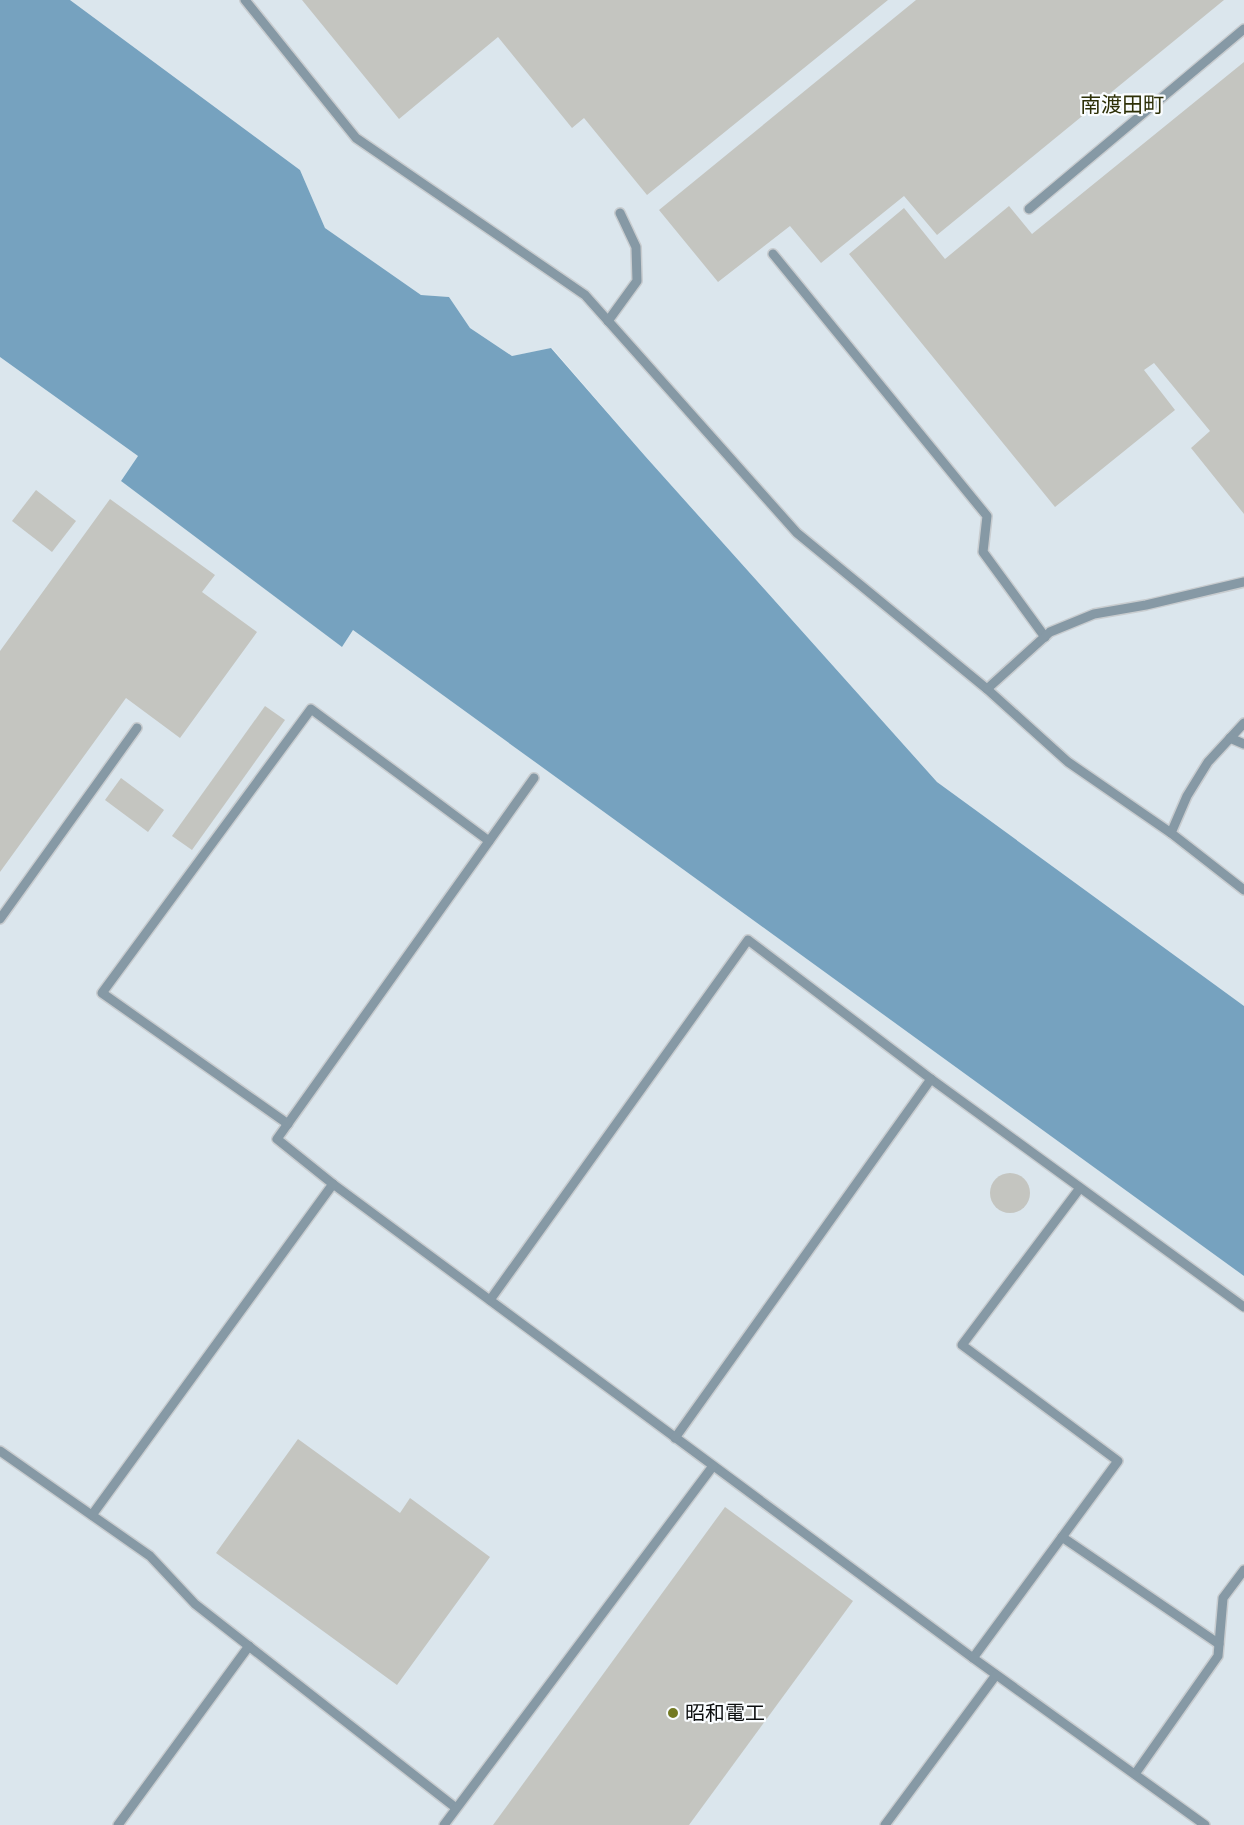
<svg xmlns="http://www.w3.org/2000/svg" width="1244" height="1825" viewBox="0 0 1244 1825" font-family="Karla,'Noto Sans JP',sans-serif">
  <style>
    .built { fill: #dbe6ed }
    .water { fill: #76a2bf }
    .building { fill: #c4c5c0 }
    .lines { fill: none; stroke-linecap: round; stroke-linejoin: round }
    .service-casing { stroke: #c8cccf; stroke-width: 12 }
    .service { stroke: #8699a5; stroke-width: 9 }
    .poi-dot { fill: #737a23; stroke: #fafdff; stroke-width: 2 }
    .labels { text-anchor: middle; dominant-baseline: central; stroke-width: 4.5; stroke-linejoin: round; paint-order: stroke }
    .poi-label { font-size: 20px; fill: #0d0f10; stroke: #fafdff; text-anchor: start }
    .neighbourhood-label { font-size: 21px; fill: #2d3007; stroke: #fafdff }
  </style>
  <rect width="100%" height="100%" fill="#ecf0f3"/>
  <!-- built -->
  <g class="built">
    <path d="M70,0H1244V1006L937,782L645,456L552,348L512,356L470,328L449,297L421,295L325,228L300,170Z"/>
    <path d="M0,357L138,456L121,481L342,647L353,630L1244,1276V1825H0Z"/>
  </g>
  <!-- water -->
  <path class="water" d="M0,0H70L300,170L325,228L421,295L449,297L470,328L512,356L551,348L645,456L937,782L1244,1006V1276L353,630L342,647L121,481L138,456L0,357Z"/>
  <!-- building -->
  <g class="building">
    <path d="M302,0H888L647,195L584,118L572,128L498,37L399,119Z"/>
    <path d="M916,0H1224L937,235L904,196L821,263L790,226L718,282L659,210Z"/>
    <path d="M1244,62V514L1191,448L1210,431L1154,363L1144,370L1175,410L1055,507L849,254L904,208L945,259L1009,206L1032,234Z"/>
    <path d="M36,490L76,521L52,552L12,521Z"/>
    <path d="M110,499L215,575L202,592L257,632L180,738L126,698L0,872V651Z"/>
    <path d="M265,706L285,720L192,850L172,836Z"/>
    <path d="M121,778L164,810L148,832L105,800Z"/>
    <circle cx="1010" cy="1193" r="20"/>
    <path d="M298,1439L400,1513L410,1498L490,1557L397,1685L216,1553Z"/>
    <path d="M725,1507L853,1601L689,1825H493Z"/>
  </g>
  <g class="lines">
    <!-- service casing -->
    <g class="service-casing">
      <g id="service">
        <path d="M245,0L356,138L585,295L797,533L987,689L1068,762L1171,833"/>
        <path d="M1029,209L1244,29"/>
        <path d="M773,254L987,516L983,552L1045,637"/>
        <path d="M608,321L637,281L636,247L620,213"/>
        <path d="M987,689L1050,632L1094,614L1146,605L1244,582"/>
        <path d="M1244,723L1208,762L1187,796L1171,833L1244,890"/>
        <path d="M1230,738L1244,744"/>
        <path d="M534,778L277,1139L333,1184L973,1658L1205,1825"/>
        <path d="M0,919L137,728"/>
        <path d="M288,1124L102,993L311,709L489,841"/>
        <path d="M490,1300L748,940L931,1079L1244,1307"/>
        <path d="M675,1438L931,1079"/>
        <path d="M0,1451L150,1556L195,1604L456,1808"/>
        <path d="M92,1515L333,1184"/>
        <path d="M1062,1537L1219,1644"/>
        <path d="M973,1658L1118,1461L962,1345L1080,1188"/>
        <path d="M1135,1774L1218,1656L1223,1598L1244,1570"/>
        <path d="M118,1825L249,1646"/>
        <path d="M444,1825L713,1466"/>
        <path d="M885,1825L996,1675"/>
      </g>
    </g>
    <!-- service -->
    <use href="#service" class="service"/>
  </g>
  <!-- markers -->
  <circle class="poi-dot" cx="673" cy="1713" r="6"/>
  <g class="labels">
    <!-- poi labels -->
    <g class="poi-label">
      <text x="685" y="1713">昭和電工</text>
    </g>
    <!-- neighbourhood labels -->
    <g class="neighbourhood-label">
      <text x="1122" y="105">南渡田町</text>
    </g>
  </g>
</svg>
